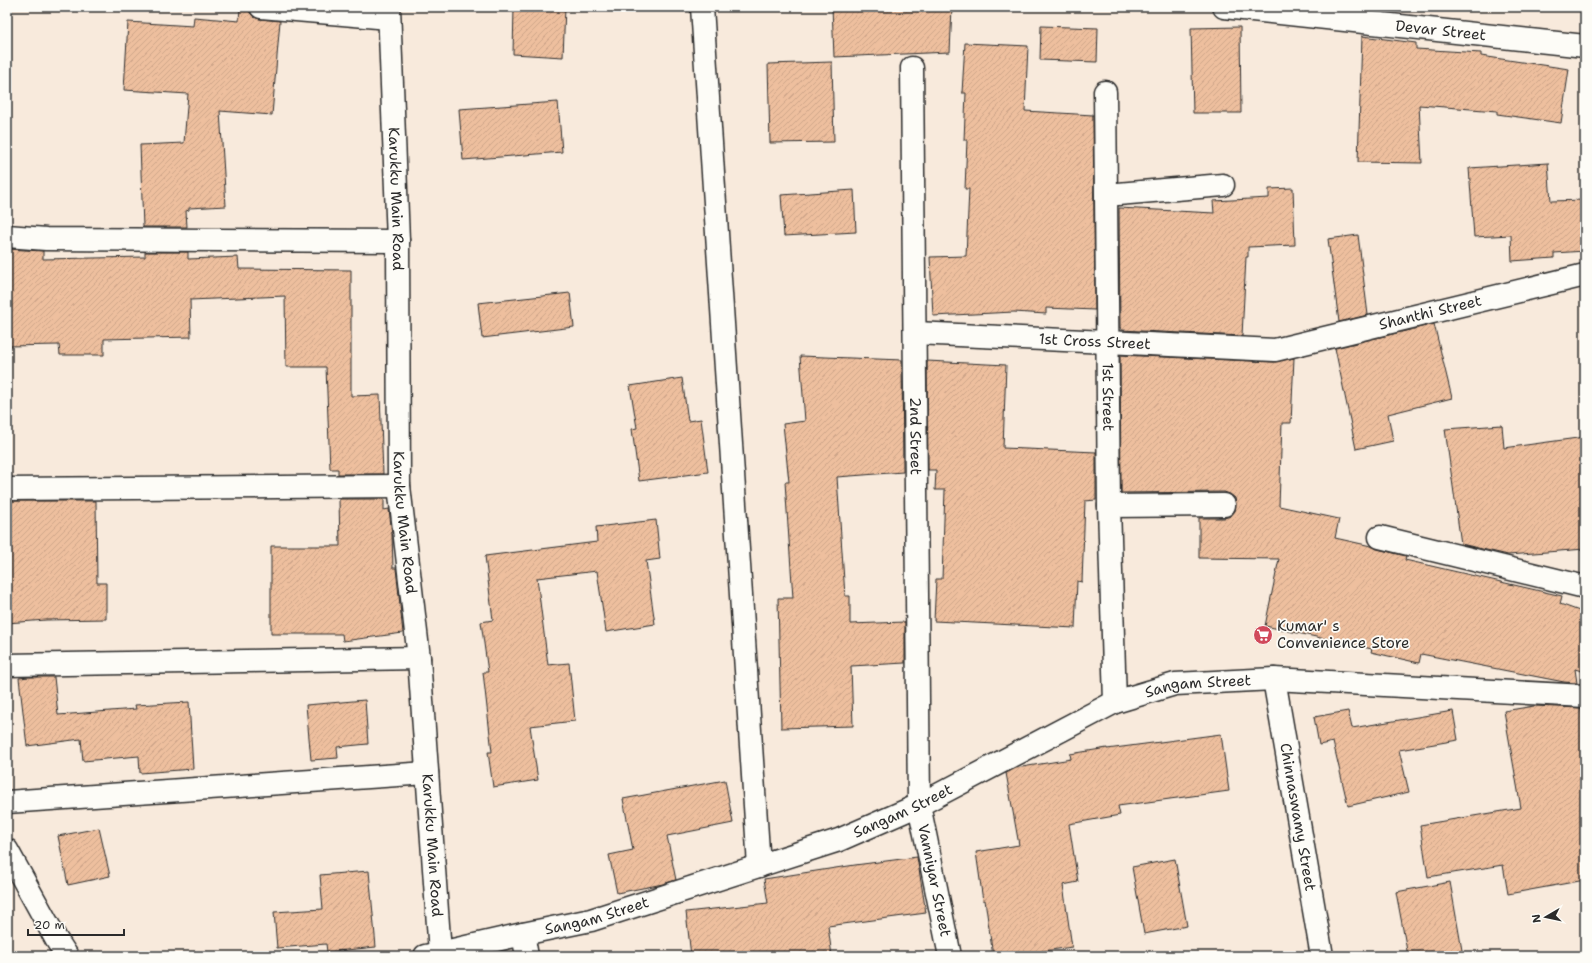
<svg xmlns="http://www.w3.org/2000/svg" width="1592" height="963" viewBox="0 0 1592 963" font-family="'Shantell Sans',sans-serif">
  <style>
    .building { fill: url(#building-hatch); stroke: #2b2b2b }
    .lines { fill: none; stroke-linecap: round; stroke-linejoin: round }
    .minor-casing { stroke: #2b2b2b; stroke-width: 25 }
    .major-casing { stroke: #2b2b2b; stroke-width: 25 }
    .minor { stroke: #fdfcf7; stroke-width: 22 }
    .major { stroke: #fdfcf7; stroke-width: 22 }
    .labels { text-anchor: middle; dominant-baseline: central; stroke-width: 3.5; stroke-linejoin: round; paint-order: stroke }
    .street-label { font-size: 15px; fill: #2b2b2b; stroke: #fdfcf7 }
    .poi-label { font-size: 15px; fill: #2b2b2b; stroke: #fdfcf7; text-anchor: start }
  </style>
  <defs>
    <pattern id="building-hatch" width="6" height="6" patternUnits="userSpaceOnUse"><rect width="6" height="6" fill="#eebf9e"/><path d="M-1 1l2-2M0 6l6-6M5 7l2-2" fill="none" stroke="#cca488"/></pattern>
  </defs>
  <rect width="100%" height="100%" fill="#f8eadc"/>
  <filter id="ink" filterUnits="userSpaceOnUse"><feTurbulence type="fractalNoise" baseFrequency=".025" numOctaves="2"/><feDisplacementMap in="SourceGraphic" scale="8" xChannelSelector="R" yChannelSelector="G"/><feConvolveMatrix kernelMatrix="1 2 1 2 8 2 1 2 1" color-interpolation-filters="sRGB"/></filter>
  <g filter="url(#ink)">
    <!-- building -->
    <g class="building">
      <path d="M240,7L249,8L250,13L254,17L260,19L280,21L272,115L220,111L226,206L189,208V210L186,211L187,227H143L140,145L184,143L188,94L124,90L128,22L193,26L194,17L239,21Z"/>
      <path d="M514,7H565L563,57L513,54Z"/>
      <path d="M832,7H952L950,52L834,57Z"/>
      <path d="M1041,26L1098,28L1097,62L1040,60Z"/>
      <path d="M1240,27L1241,113H1193L1191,28Z"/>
      <path d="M1362,36L1416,43V49L1481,53V56L1569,69L1561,123L1497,114V111L1419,105L1422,163L1358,162Z"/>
      <path d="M965,43L1028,46L1025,111L1093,115L1095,310L1046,308V314L1014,312L933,316L930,257L966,256L969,189H965L967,140H964L966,93H962Z"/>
      <path d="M832,62L834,142L770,143L768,64Z"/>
      <path d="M558,102L562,152L463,160L459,109Z"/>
      <path d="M1548,163L1551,201L1585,200V251L1554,253V258L1512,261L1511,235L1474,237L1469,168Z"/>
      <path d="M1293,188L1295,245L1248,247V257H1246L1242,336L1121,330V328H1120L1119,208L1214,213L1213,201L1269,198V189Z"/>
      <path d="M854,190L856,232L784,236L781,195Z"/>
      <path d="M1358,235L1368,315L1339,322L1328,239Z"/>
      <path d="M7,249L43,251V259L145,257V252H188V259L238,257L239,269L351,270V396L380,395L383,474H338V469H330L326,367H286L285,296L190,300L191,337L104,339V355H60L59,345L7,346Z"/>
      <path d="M570,293L574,327L482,338L478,303Z"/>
      <path d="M1434,324L1452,398L1388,414L1393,441L1356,449L1335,348Z"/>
      <path d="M1120,355L1274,362L1294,358L1291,423H1282L1279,506L1339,519L1335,538L1371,546L1377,549L1406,556L1405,560L1562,596L1560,604L1585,613V672L1575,669L1577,683L1564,682L1421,654L1419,663L1371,652L1372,649L1265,626L1279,559L1199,558V518H1224L1231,516L1235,511L1236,504L1235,498L1230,494L1224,492L1121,493Z"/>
      <path d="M800,356L902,360L903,472L837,477L845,596H850V624L905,622V663L851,666L853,726L781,728L778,598H793L785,482H789L783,424L805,421Z"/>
      <path d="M927,361L1006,365L1003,448L1096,452V500L1085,501L1082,582L1077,581L1075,628L934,621L936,579H942L945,490H935L936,470H928Z"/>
      <path d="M682,378L688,421L701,419L708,472L639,481L632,429L637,428L630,386Z"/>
      <path d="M1502,425L1504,448L1585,437V549L1508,555L1461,544L1445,429Z"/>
      <path d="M339,499H384V510L389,509L392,534L393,568H396L403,633L343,641L342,634H271V546H340Z"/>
      <path d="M7,501H96L97,583H106V619L46,620L7,623Z"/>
      <path d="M656,520L660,559L646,561L655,624L606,632L597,571L537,578L548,665L569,663L575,721L530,726L538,780L493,787L488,752H492L483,672H488L481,622L493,620L485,556L597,542L596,527Z"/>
      <path d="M29,677H54L58,715L136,709L135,705L189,702L193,769L140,773L139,756L83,761L81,739L27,746L19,678Z"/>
      <path d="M365,700L368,744L337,747L338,758L311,760L306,705Z"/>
      <path d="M1534,706L1581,708L1585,733V880L1508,894L1503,865L1428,877L1420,825L1521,808L1504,711Z"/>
      <path d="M1348,711L1352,728L1453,711L1458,740L1399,750L1409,792L1348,806L1333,742L1319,745L1314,717Z"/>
      <path d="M1221,734L1229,791L1118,806L1120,815L1069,824L1078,882L1063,885L1072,947L1009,956H993L985,900L983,901L976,852L1019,845L1006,773L1016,768L1071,759L1070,754L1107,748V749Z"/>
      <path d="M725,780L733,823L667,836L676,880L663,884L617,893L609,855L633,850L623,799Z"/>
      <path d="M99,828L110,876L68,885L58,836Z"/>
      <path d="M917,857L926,913L828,926L832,956H774V952L738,956H691L686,912L768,903L764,879L855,865Z"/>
      <path d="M1175,859L1187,926L1144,934L1132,867Z"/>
      <path d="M369,871L376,947L327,952L326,944L277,948L274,912L323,909L320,875Z"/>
      <path d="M1450,882L1463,956H1408L1396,892Z"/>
    </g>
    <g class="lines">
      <!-- minor casing -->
      <g class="minor-casing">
        <g id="minor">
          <path d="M261,7L389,18"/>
          <path d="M702,7L759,866"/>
          <path id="s1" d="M1224,7L1585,46"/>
          <path id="s2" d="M912,68L919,805L950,956"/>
          <path id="s3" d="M1105,92L1109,506L1115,702"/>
          <path d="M1106,195L1223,185"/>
          <path d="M7,236L46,239L398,241"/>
          <path id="s4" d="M915,333L1275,350L1585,275"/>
          <path d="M7,489L399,486"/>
          <path d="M1109,506L1224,505"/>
          <path d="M1380,537L1585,587"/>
          <path d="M7,665L419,658"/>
          <path id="s5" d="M1274,679L1322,956"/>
          <path d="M7,802L427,773"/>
          <path d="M7,850L56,939L67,956"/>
          <path id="s6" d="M523,934L591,920L839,840L919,805L1115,702L1175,684L1274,679L1585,696"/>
          <path d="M425,956L440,953"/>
        </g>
      </g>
      <!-- major casing -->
      <g class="major-casing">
        <g id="major">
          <path id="s7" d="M389,7L398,241L399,486L419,658L440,953L523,934L527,956"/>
        </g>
      </g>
      <!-- minor -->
      <use href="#minor" class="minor"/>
      <!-- major -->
      <use href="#major" class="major"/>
    </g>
  </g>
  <!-- icons -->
  <defs>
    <g id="supermarket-disc" transform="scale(1)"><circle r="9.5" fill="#d1495b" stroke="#fdfcf7"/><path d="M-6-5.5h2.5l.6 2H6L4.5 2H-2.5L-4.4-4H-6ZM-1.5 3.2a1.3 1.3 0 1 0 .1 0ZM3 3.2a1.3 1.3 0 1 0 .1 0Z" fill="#fff"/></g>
  </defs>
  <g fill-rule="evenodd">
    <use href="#supermarket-disc" x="1263" y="635"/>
  </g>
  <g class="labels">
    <!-- street labels -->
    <g class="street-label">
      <text stroke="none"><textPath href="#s1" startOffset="218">Devar Street</textPath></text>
      <text stroke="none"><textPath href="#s7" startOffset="192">Karukku Main Road</textPath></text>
      <text stroke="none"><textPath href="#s4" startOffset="520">Shanthi Street</textPath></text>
      <text stroke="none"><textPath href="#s4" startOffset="180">1st Cross Street</textPath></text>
      <text stroke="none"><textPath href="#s3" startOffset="305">1st Street</textPath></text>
      <text stroke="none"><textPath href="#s2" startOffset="368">2nd Street</textPath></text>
      <text stroke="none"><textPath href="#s7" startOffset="516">Karukku Main Road</textPath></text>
      <text stroke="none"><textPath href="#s6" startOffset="724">Sangam Street</textPath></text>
      <text stroke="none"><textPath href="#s6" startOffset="400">Sangam Street</textPath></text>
      <text stroke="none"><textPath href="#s5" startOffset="140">Chinnaswamy Street</textPath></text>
      <text stroke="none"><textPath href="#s7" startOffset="840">Karukku Main Road</textPath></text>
      <text stroke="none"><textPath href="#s2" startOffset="814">Vanniyar Street</textPath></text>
      <text stroke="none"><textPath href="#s6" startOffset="76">Sangam Street</textPath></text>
    </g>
    <!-- poi labels -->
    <g class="poi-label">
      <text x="1277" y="626">Kumar' s<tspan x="1277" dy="17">Convenience Store</tspan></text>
    </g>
  </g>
  <!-- margin -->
  <rect width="1592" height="963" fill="none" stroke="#fdfcf7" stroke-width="24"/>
  <rect x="12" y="12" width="1568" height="939" fill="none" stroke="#2b2b2b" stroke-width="1.5" filter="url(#ink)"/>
  <!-- north arrow -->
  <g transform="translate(1546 917) rotate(261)" stroke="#fdfcf7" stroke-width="3" paint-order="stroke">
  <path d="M0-3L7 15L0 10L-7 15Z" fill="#2b2b2b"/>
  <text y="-6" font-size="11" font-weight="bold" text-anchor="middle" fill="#2b2b2b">N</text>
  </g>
  <!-- scale -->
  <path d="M28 929v6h96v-6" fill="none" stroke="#2b2b2b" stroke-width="2"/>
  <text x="34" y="929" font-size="12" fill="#2b2b2b" stroke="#fdfcf7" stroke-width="3" paint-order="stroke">20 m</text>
</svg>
